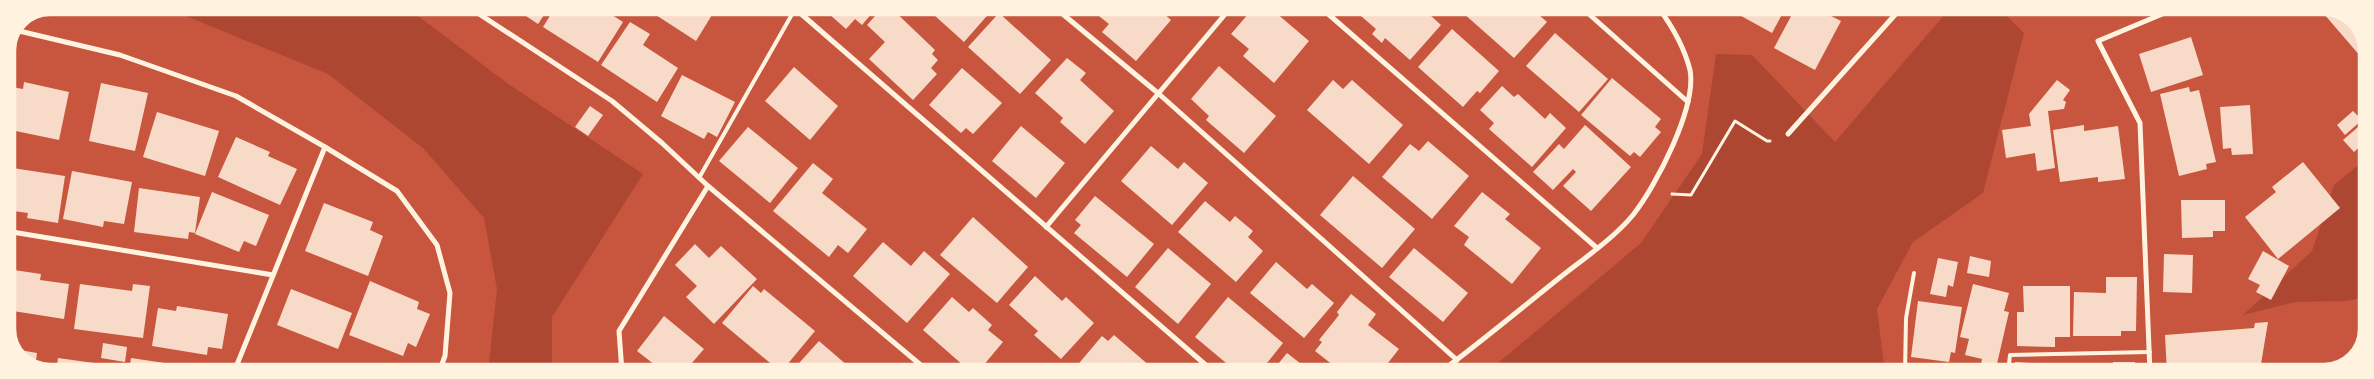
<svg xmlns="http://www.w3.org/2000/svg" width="2374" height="379" viewBox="0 0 2374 379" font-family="'PT Sans',sans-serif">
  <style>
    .green { fill: #ae4732 }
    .building { fill: #f7dbc8 }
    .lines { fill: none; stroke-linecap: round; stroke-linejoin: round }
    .path { stroke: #fff3e0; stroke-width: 3 }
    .service { stroke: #fff3e0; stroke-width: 4 }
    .minor { stroke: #fff3e0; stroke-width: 5 }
    .rim { fill: none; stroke: #fff3e0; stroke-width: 2.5 }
  </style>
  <rect width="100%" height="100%" fill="#c8553d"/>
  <!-- green -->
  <g class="green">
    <path d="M148,6H405L507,83L643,174L552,317V372H488L497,289L484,218L424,149L328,74L171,10Z"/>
    <path d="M1951,7H1998L2024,33L1983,193L1913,242L1877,309L1885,373H1486L1641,243L1702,154L1716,54L1752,55L1835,142Z"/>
    <path d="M2367,158V297L2346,301L2295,302L2243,315L2312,251L2334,185Z"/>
  </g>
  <!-- building -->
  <g class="building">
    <path d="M511,6H550L538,24Z"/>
    <path d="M556,6H598L623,22L598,62L543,27Z"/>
    <path d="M642,6H709L715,10L696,41Z"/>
    <path d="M820,6H878L862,25L855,19L846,29Z"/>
    <path d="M884,6H889L935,50L932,54L938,60L931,68L937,74L913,100L869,59L885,42L867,25Z"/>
    <path d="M942,6H991L993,9L964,42L934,15Z"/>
    <path d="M1108,6H1155L1171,20L1136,61L1102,32L1109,24L1099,16Z"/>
    <path d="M1255,6H1268L1309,41L1274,83L1243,56L1249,49L1231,34Z"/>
    <path d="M1369,6H1420L1441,25L1410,60L1385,38L1382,43L1372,34L1376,29L1361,16Z"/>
    <path d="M1468,7H1530L1547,22L1514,58L1463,13Z"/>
    <path d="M1725,7H1786L1772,33Z"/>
    <path d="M1796,7H1813L1841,21L1815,70L1774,48Z"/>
    <path d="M2318,7H2330L2355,19L2367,44V64Z"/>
    <path d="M999,13L1051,60L1020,94L968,47Z"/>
    <path d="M630,22L650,34L643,45L678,68L657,102L601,65Z"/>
    <path d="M1452,29L1499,71L1480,93L1477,91L1463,107L1418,67Z"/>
    <path d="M1555,33L1608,79L1579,112L1526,66Z"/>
    <path d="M2191,37L2203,75L2151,92L2139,54Z"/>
    <path d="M1067,58L1086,73L1080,80L1114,111L1085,144L1060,122L1063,118L1035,93Z"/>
    <path d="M1219,66L1276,116L1244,153L1206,120L1209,116L1191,99Z"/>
    <path d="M794,67L838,106L810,140L765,101Z"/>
    <path d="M962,68L1002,103L973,134L966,128L961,133L929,105Z"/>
    <path d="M682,75L735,102L717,137L708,132L704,139L661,116Z"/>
    <path d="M1612,78L1661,119L1655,127L1661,132L1640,157L1634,152L1630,156L1581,115Z"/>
    <path d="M1333,80L1343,89L1352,80L1403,125L1369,164L1307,110Z"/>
    <path d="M2057,80L2070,90L2063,100L2066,102L2064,109L2048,111L2055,168L2037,171L2035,153L2006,158L2002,130L2031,126L2029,114Z"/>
    <path d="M24,82L69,92L59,140L6,129V86L23,89Z"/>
    <path d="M101,83L148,93L135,151L89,141Z"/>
    <path d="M1502,86L1514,97L1518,94L1545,119L1550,113L1566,128L1532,167L1489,129L1494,123L1480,110Z"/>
    <path d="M2189,87L2190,92L2199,90L2216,162L2206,164L2207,169L2179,176L2160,94Z"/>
    <path d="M2250,105L2253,154L2232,155L2231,148L2223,149L2220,107Z"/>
    <path d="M590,106L603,115L588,136L575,127Z"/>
    <path d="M2353,111L2362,120L2345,135L2337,125Z"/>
    <path d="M157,112L219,131L205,176L143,157Z"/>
    <path d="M2365,121L2367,123V140L2354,152L2343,140Z"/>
    <path d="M1585,125L1631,167L1591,211L1563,186L1576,172L1573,169L1553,190L1533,172L1559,144L1564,149Z"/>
    <path d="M2084,125V131L2118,126L2125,179L2098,182V177L2060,182L2053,130Z"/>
    <path d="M1021,126L1065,163L1036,198L992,161Z"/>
    <path d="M748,127L798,168L770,203L719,161Z"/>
    <path d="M236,137L270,152L268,156L297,169L280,205L218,177Z"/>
    <path d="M1428,141L1469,176L1432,219L1382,177L1410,144L1419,151Z"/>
    <path d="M1151,146L1178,169L1184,162L1208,183L1172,225L1121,181Z"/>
    <path d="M2303,162L2340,208L2278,259L2245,217L2276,192L2272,187Z"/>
    <path d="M813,163L833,179L822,193L867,229L848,253L838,245L829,257L773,211Z"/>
    <path d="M6,167L65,176L58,223L27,218L28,213L6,210Z"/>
    <path d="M72,171L132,182L124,224L104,221L103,227L63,219Z"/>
    <path d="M1353,176L1415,229L1382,268L1320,215Z"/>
    <path d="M139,188L200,197L195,233L189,232L188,239L134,232Z"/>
    <path d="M212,192L269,215L256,246L244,241L239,252L195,234Z"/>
    <path d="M1482,192L1510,214L1505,219L1541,248L1512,284L1464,245L1469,237L1454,226Z"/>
    <path d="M1095,196L1154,244L1127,277L1074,233L1081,225L1075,220Z"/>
    <path d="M2181,200H2225V231H2213V237L2182,238Z"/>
    <path d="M1205,201L1230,222L1235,216L1253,231L1248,237L1263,251L1236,282L1178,232Z"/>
    <path d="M324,203L373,222L370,230L383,236L368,276L305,251Z"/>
    <path d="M973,217L1028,267L997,303L940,255Z"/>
    <path d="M883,242L911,266L924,251L950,274L907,323L853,276Z"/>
    <path d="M695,244L709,258L721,246L757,279L714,324L686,297L697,286L675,265Z"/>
    <path d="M1168,248L1211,284L1178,324L1135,287Z"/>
    <path d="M1414,248L1468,293L1443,322L1389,277Z"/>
    <path d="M2263,251L2289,266L2271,300L2256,292L2260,285L2248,279Z"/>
    <path d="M2164,254L2193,255L2192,293L2163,292Z"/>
    <path d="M1970,256L1991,261L1989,277L1967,273Z"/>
    <path d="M1938,258L1958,262L1953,287L1948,285L1946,297L1930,294Z"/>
    <path d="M1276,262L1307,289L1312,284L1334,303L1304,338L1250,293Z"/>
    <path d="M7,269L41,274L40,280L69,284L64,319L13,311L12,316L7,315Z"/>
    <path d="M1035,276L1062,301L1066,297L1094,323L1061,359L1034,335L1038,331L1009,305Z"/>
    <path d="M2106,277H2137L2136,331H2121V336H2073L2074,292L2106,293Z"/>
    <path d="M370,281L419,302L417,309L430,314L416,347L408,343L403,356L349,335Z"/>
    <path d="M80,284L132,291L133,284L150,286L143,338L74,329Z"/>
    <path d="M1973,284L2009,293L2004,311L2009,312L1996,368L1981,365L1982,359L1965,355L1969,339L1960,337Z"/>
    <path d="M753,286L761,293L764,289L815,331L781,372L722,323Z"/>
    <path d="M2023,286H2070V337H2055V347L2017,346V312H2024Z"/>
    <path d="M291,289L352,313L338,349L277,325Z"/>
    <path d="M1351,294L1376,314L1368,325L1399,349L1380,373H1343L1315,351L1322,342L1319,340L1339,315L1337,312Z"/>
    <path d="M952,297L969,312L973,308L992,325L988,330L1003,342L977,373H972L923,330Z"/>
    <path d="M1228,297L1283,343L1259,373H1238L1195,337Z"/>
    <path d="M1918,301L1962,307L1955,353L1951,352L1949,362L1911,357Z"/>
    <path d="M177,306L228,314L222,349L208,347L207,355L152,346L158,308L176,311Z"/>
    <path d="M664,316L704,349L691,364L696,368L693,372H664L637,351Z"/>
    <path d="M2268,322L2260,370L2225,373H2167L2165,335L2254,328L2255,323Z"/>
    <path d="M1114,335L1158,373H1079L1075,368L1102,336L1108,341Z"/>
    <path d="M819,341L855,372H791Z"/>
    <path d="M10,342L15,343L14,349L37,353L35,368L19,360Z"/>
    <path d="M103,343L127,347L125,362L101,358Z"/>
    <path d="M1287,353L1305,367L1308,363L1320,373H1279L1274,369Z"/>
    <path d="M58,358L123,367L122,372H56Z"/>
    <path d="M131,358L185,366L184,372H129Z"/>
    <path d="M2015,362L2060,365L2059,373H2014Z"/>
    <path d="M2113,362H2135V373H2091L2113,370Z"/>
    <path d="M264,363L288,372H260Z"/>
    <path d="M337,364L357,372H333Z"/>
    <rect x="1921" y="368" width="18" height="5"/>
  </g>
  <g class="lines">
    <!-- path -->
    <path class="path" d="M1672,194L1691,195L1735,121L1767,141H1770"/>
    <!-- service -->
    <g class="service">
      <path d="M699,178L795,9"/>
      <path d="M1963,368L1985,373"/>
      <path d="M1905,373L1906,318L1914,273"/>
      <path d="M2008,373L2010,355L2150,352"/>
    </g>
    <!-- minor -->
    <g class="minor">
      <path d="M467,6L612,101L662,143L708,186L929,372"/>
      <path d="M792,6L1215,373"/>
      <path d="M1053,6L1159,94L1457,360"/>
      <path d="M1319,6L1597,248"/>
      <path d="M1581,7L1688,102"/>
      <path d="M1891,7L1899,10"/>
      <path d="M15,30L120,55L236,96L325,147L397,191L437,245L450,293L445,356L439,372"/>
      <path d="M1788,134L1902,7"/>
      <path d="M1046,227L1232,6"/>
      <path d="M6,231L273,275"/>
      <path d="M234,372L325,147"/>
      <path d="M622,372L619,331L708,186"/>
      <path d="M1439,373C1480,343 1519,310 1558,279C1583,259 1612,240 1633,215C1656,186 1697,107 1690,70C1684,46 1672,26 1658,7"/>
      <path d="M2150,373L2140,123L2098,41L2179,7"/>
    </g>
  </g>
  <!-- crop -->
  <path d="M0 0H2374V379H0ZM50 15H2324A35 35 0 0 1 2359 50V329A35 35 0 0 1 2324 364H50A35 35 0 0 1 15 329V50A35 35 0 0 1 50 15Z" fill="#fff3e0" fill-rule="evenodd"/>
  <path class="rim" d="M50 15H2324A35 35 0 0 1 2359 50V329A35 35 0 0 1 2324 364H50A35 35 0 0 1 15 329V50A35 35 0 0 1 50 15Z"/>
</svg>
